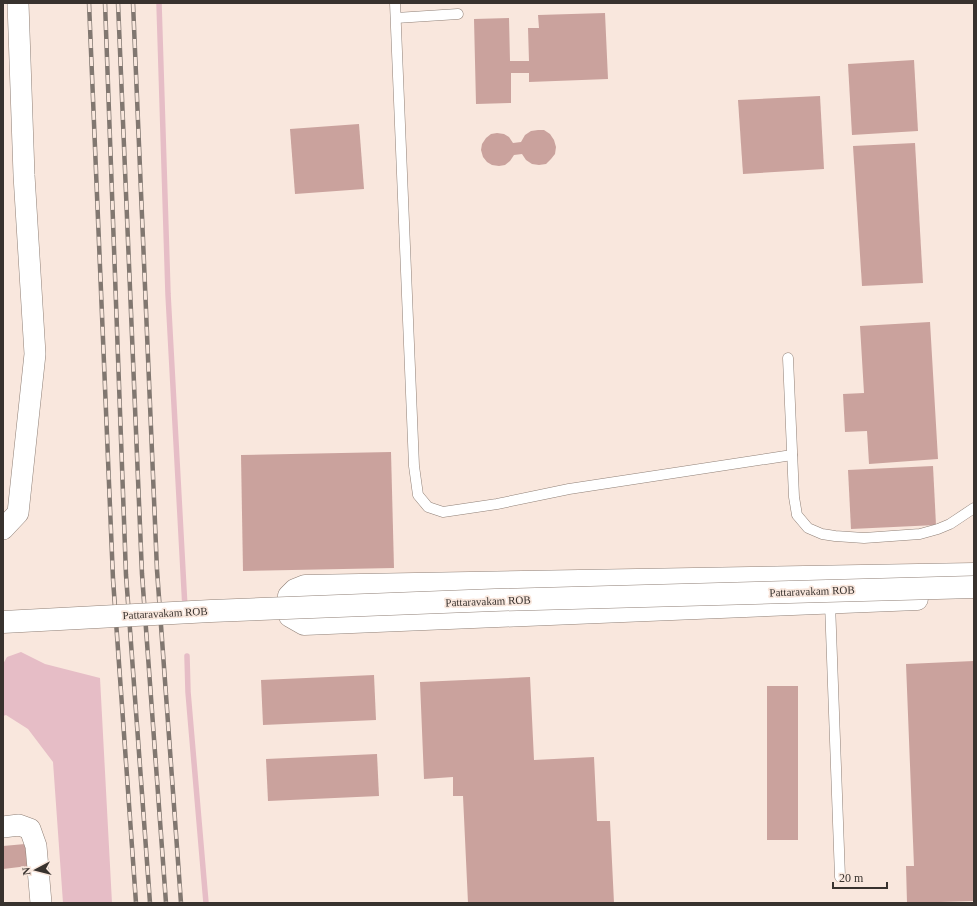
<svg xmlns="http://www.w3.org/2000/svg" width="977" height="906" viewBox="0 0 977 906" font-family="'Times New Roman',serif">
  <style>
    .water { fill: #e6bdc6 }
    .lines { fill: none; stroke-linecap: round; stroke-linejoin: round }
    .stream { stroke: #e6bdc6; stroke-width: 5.5 }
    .building { fill: #caa29d }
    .lane-casing { stroke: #908077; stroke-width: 11 }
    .street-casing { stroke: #908077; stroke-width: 22 }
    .secondary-casing { stroke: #908077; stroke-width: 23 }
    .lane { stroke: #fff; stroke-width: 10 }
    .street { stroke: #fff; stroke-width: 21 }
    .secondary { stroke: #fff; stroke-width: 22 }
    .rail-casing { stroke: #817770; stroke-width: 4.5 }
    .rail { stroke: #f9e7dd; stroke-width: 3; stroke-dasharray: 9; stroke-linecap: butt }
    .secondary-bridge-casing { stroke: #908077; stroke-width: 23; stroke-linecap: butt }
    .secondary-bridge { stroke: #fff; stroke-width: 22 }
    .labels { text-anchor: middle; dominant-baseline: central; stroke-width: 3.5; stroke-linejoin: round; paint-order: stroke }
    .street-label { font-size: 11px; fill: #38322e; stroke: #f9e7dd }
  </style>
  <rect width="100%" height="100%" fill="#f9e7dd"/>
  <!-- water -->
  <path class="water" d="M21,652L45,664L100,678L112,903H63L53,762L28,729L6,715L3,716V664L7,657Z"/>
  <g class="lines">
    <!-- stream -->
    <g class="stream">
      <path d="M159,3L168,294L185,608"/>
      <path d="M187,656L188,692L206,903"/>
    </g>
  </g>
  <!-- building -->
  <g class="building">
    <path d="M605,13L608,79L529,82V73H511V103L476,104L474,19L509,18L510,61H529L528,28H539L538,15Z"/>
    <path d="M914,60L918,131L852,135L848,64Z"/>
    <path d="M820,96L824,169L743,174L738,100Z"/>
    <path d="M359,124L364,189L295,194L290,129Z"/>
    <path d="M538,130H544L550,134L554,140L556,147L555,154L551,159L546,164L539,165L532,164L526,160L522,154L514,155L510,161L505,165L499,166L492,165L487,162L483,157L481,150L482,144L486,138L491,134L497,133L504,134L509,137L513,143L521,142L525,135L531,131Z"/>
    <path d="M915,143L923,283L862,286L853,146Z"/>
    <path d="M930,322L938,459L869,464L867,431L845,432L843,394L864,393L860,326Z"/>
    <path d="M391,452L394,568L243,571L241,455Z"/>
    <path d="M933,466L936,525L851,529L848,470Z"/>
    <path d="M974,661V901L907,903L906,866H914L906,664Z"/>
    <path d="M374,675L376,720L263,725L261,680Z"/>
    <path d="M530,677L534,760L594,757L597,821H610L614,903H468L463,796H453V777L424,779L420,682Z"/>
    <rect x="767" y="686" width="31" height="154"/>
    <path d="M377,754L379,796L268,801L266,759Z"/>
    <path d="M25,844L28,866L3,869V846Z"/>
  </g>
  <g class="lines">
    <!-- lane casing -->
    <g class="lane-casing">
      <g id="lane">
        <path d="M395,3L414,466L418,495L428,507L443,512L497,504L569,489L792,455"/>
        <path d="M396,18L458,14"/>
        <path d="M788,358L794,497L797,515L808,528L822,534L835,536L864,538L920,534L938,529L950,524L974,508"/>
        <path d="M830,603L840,877"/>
      </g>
    </g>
    <!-- street casing -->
    <g class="street-casing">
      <g id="street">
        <path d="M3,529L18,513L35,354L24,175L18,3"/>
        <path d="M3,827L19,825L30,829L36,846L41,903"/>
      </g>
    </g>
    <!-- secondary casing -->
    <g class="secondary-casing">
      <path id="secondary" d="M917,599L304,624L290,616L289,596L295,590L305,586L974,574"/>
    </g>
    <!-- lane -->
    <use href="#lane" class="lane"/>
    <!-- street -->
    <use href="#street" class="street"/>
    <!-- secondary -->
    <use href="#secondary" class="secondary"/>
    <!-- rail casing -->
    <g class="rail-casing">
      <g id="rail">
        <path d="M89,3L113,579L136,903"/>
        <path d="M105,3L126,575L150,903"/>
        <path d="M118,3L142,574L166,903"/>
        <path d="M133,3L157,570L181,903"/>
      </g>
    </g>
    <!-- rail -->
    <use href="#rail" class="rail"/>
    <!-- secondary-bridge casing -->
    <g class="secondary-bridge-casing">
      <path id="secondary-bridge" d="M3,622L211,611L495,600L974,587"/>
    </g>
    <!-- secondary-bridge -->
    <use href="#secondary-bridge" class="secondary-bridge"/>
  </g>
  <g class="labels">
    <!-- street labels -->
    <g class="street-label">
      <text transform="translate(812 591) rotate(-2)">Pattaravakam ROB</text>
      <text transform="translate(488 601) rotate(-2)">Pattaravakam ROB</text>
      <text transform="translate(165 613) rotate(-3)">Pattaravakam ROB</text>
    </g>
  </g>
  <!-- border -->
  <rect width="977" height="906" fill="none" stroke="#38322e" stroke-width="8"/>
  <!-- north arrow -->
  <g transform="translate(36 870) rotate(263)" stroke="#f9e7dd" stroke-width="3" paint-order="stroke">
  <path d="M0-3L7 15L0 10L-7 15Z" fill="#38322e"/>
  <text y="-6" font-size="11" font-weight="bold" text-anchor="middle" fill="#38322e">N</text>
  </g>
  <!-- scale -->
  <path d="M833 882v6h54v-6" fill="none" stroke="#38322e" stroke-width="2"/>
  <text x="839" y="882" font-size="12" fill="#38322e" stroke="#f9e7dd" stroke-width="3" paint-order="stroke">20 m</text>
</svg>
